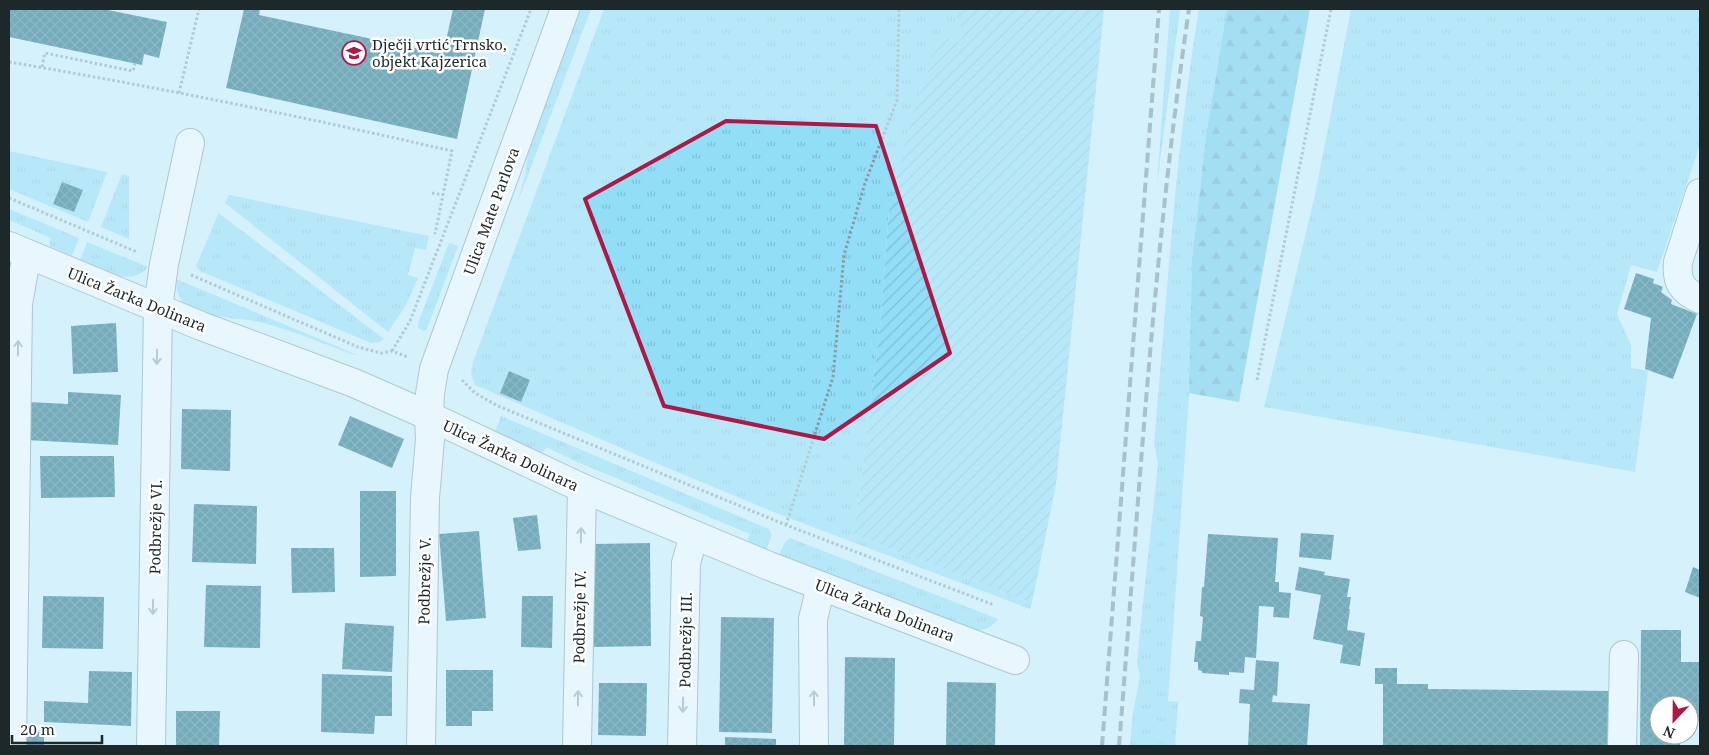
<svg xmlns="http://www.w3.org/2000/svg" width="1709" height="755" viewBox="0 0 1709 755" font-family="'Noto Serif',serif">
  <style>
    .grass { fill: url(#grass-tufts) }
    .forest { fill: url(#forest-firs) }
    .garden { fill: url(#garden-furrows) }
    .building { fill: url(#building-cross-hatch) }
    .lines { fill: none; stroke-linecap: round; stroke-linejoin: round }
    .minor-casing { stroke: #7d97a0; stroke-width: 30 }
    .path { stroke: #869ba2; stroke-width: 3; stroke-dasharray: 2.5 2.5; stroke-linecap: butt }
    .minor { stroke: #fff; stroke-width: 28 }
    .rail { stroke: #75888f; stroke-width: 4; stroke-dasharray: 10 5; stroke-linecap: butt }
    .oneway { stroke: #999ea0 }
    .marked { fill: none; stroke: #ad1947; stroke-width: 4; stroke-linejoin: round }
    .labels { text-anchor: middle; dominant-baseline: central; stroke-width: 5; stroke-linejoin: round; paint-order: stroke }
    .poi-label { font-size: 15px; fill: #1d282b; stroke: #fff; text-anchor: start }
    .street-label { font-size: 15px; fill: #1d282b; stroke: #fff }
  </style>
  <defs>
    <pattern id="grass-tufts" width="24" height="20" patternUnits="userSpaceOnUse" patternTransform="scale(1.25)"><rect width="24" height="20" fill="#93def7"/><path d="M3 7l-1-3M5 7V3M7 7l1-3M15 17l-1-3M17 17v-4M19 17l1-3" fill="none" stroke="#7ebed4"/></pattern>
    <pattern id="forest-firs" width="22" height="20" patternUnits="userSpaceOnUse" patternTransform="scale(1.25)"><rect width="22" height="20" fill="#69c8e6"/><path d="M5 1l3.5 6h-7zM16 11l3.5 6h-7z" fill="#56a2bb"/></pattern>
    <pattern id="garden-furrows" width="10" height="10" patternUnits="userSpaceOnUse" patternTransform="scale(1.25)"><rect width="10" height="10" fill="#93def7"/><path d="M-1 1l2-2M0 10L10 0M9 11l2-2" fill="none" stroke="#7ebed4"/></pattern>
    <pattern id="building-cross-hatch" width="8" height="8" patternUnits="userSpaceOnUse" patternTransform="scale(1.25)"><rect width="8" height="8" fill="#005a6f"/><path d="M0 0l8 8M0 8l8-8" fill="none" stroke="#2f7383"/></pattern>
  </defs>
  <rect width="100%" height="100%" fill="#d5f1fb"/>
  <!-- grass -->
  <g class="grass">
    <path d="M580,9H591L517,204L525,175L528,152Z"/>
    <path d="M604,9H954L957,20L964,34L959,42L941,36L889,211L880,326L857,513L852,534L1032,603L1030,609L781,515L663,466L475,385L471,374L473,362Z"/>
    <path d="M1170,9H1180L1157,184Z"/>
    <path d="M1199,9H1227L1206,136L1192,260L1190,382L1168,701L1178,702L1175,746H1130L1132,718L1140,676L1137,663L1140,631L1158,464L1154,443C1167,298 1175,152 1199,9Z"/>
    <path d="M1351,9H1700V145L1657,272L1631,265L1617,314L1631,345V368L1648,371L1635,472L1264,407L1315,195Z"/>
    <path d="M9,151L107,172L88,222L9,189Z"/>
    <path d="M122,174L129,176V239L101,227Z"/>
    <path d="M229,195L429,236L426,250L415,248L408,275L418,278L405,307L388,332L225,203Z"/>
    <path d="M9,209L79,238L72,256L50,246L49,244L51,238L9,220Z"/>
    <path d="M219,212L220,214L384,339L380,342L371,343L200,271L196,266Z"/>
    <path d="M87,242L148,267C130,289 99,268 80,260Z"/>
    <path d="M449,243L458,246L427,329L424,331L418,328V323Z"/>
    <path d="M176,279L355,354V355C324,344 294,331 263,323C239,317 209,319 188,306C178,300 176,289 176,279Z"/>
    <path d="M501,416L769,529L772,535L766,550L750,543L748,539L750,534L575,461L546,447L544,451L540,454L495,432Z"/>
    <path d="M790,538L998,619C991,628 985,631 973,630L869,591L779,555L785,542Z"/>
  </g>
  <!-- forest -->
  <path class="forest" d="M1227,9H1310L1239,402L1189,393L1192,260L1206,136Z"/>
  <!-- garden -->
  <path class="garden" d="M954,9H1104L1056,484L1032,603L852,534L857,513L880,326L889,211L911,120L941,36L959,42L964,34L957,20Z"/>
  <!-- building -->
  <g class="building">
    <path d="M9,9H103L167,22L159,58L144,54L142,65L9,37Z"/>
    <path d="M244,9H260L259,15L443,54L453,9H485L457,139L226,88Z"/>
    <path d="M62,182L83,190L74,212L53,204Z"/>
    <path d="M1636,273L1654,279L1653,283L1663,287L1661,292L1672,300L1671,304L1697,314L1673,379L1645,369L1651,318L1624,309Z"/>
    <path d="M116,323L118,372L73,374L71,326Z"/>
    <path d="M509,371L530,380L521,402L500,393Z"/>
    <path d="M68,392L121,395L118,445L26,440L28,402L68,404Z"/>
    <path d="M182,409L231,410L230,471L181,469Z"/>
    <path d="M350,416L404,439L392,468L338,445Z"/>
    <path d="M40,456H114L115,497L41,498Z"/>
    <path d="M360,491H396V576L360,577Z"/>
    <path d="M194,504L257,506L256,564L192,562Z"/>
    <path d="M537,515L541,549L518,551L513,518Z"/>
    <path d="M479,531L486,618L446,621L439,534Z"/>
    <path d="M1301,533L1334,535L1331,560L1299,557Z"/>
    <path d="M1208,534L1278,538L1275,582H1279V592L1291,593L1289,618L1273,617L1274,607L1259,606L1256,658L1245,657L1244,673L1229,672V675L1202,673V671L1198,670V662H1194L1196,641H1201L1203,617L1200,616L1202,587H1204Z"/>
    <path d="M650,543L651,646L594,647L593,544Z"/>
    <path d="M291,548H334L335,592L292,593Z"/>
    <path d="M1299,567L1325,572L1324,575L1350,579L1347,597H1351L1349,609H1350L1347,630L1365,633L1360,666L1340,663L1343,645L1313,639L1321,595L1295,590Z"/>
    <path d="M1693,567L1700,570V598L1685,592Z"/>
    <path d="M206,585L261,586L260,648L204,647Z"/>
    <path d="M43,596L104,597L103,649L42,648Z"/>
    <path d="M522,596H553L552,648L521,647Z"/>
    <path d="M721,617L774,618L772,733L719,732Z"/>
    <path d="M345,623L394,626L392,672L342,669Z"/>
    <path d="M1641,630H1681V662H1700V721H1689V705H1659V735H1681L1680,746H1640Z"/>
    <path d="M845,657L895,658L894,746H844Z"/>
    <path d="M1256,660L1279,662L1277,696L1273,695L1272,702L1310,704L1307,746H1248L1250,704L1239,703L1240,689L1254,690Z"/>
    <path d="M1375,668H1397V684H1428V689L1610,691V746H1383V684H1375Z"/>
    <path d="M446,670H493V711H472V726H446Z"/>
    <path d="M89,671L132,672L131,726L44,722V701L88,703Z"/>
    <path d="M322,674L392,676V716H375L374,734L321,732Z"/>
    <path d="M947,682L996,683L995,746H946Z"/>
    <path d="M599,683H647L646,736L598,735Z"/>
    <path d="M176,711H220L219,746H176Z"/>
    <path d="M14,731L44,732V746H13Z"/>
    <path d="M725,737L776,739V746H725Z"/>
  </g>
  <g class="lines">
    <!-- minor casing -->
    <g class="minor-casing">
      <g id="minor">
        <path d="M1700,193L1678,262C1676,282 1682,291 1700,299"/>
        <path d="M9,246L201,326L354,383L429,416L582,488L769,566L1015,660"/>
        <path d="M12,746L18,304L24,270L28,254"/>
        <path d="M151,746L158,308L164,264L190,143"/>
        <path d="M421,746L425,498L430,439L429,416L430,394L434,369L565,9"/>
        <path d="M577,746L582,488"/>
        <path d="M682,746L686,563L694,535"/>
        <path d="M814,746L813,619L821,586"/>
        <path d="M1622,746L1624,655"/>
      </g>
    </g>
    <!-- path -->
    <g class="path">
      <path d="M9,62C157,87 305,117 452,151L435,234"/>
      <path d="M42,67L45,53L133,71L135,63"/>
      <path d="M179,93L199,9"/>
      <path d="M432,193L443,195"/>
      <path d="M9,198L137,252"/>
      <path d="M191,275L358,347L381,353L392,351L408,357"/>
      <path d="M392,351L410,321L531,9"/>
      <path d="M462,380L475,393L498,406L786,525L994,605"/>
      <path d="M1257,380L1331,9"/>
      <path d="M786,525L833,377L844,255L865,183L897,100L899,9"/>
    </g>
    <!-- minor -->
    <use href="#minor" class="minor"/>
    <!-- rail -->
    <g class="rail">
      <path d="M1102,746L1159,9"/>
      <path d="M1119,746C1139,500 1153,253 1189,9"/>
    </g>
  </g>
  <!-- one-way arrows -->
  <defs><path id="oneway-shaft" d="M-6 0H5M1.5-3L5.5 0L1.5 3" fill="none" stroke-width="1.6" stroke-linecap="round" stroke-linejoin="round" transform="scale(1.25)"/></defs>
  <g class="oneway">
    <use href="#oneway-shaft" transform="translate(18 348) rotate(-89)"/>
    <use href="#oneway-shaft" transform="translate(157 357) rotate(91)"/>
    <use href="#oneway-shaft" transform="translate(581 535) rotate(-89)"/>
    <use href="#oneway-shaft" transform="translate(153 607) rotate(91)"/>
    <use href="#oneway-shaft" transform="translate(578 698) rotate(-89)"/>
    <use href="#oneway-shaft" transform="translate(814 698) rotate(-91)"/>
    <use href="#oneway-shaft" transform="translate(683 705) rotate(91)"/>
  </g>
  <!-- marked area -->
  <path d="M0 0H1709V755H0ZM726,121L876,126L950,353L824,439L664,406L585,199Z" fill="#d5f1fb" fill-opacity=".55" fill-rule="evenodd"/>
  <path class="marked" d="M726,121L876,126L950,353L824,439L664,406L585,199Z"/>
  <!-- icons -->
  <defs>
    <g id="school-ring" transform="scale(1.25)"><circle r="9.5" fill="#fff" stroke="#ad1947" stroke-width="1.5"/><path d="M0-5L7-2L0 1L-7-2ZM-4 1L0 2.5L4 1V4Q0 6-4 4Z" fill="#ad1947"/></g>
  </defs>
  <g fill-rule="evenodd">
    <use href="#school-ring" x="354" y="53"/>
  </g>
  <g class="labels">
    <!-- poi labels -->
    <g class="poi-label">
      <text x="372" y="44">Dječji vrtić Trnsko,<tspan x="372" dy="17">objekt Kajzerica</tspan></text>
    </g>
    <!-- street labels -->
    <g class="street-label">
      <text transform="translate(491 211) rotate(-70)">Ulica Mate Parlova</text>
      <text transform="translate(137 299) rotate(22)">Ulica Žarka Dolinara</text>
      <text transform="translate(511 455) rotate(25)">Ulica Žarka Dolinara</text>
      <text transform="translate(155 527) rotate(-89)">Podbrežje VI.</text>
      <text transform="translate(424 581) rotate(-89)">Podbrežje V.</text>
      <text transform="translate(885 610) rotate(21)">Ulica Žarka Dolinara</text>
      <text transform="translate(579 617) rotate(-89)">Podbrežje IV.</text>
      <text transform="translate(685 640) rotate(-89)">Podbrežje III.</text>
    </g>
  </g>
  <!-- border -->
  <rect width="1709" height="755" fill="none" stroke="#1d282b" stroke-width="20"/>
  <!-- north arrow -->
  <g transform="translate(1674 720) rotate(202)"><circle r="24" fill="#ffffff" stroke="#a5a9aa"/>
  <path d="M0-4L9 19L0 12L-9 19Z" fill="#ad1947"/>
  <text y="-8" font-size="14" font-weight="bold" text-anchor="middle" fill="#1d282b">N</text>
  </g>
  <!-- scale -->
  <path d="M12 735v8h90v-8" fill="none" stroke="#1d282b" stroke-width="2.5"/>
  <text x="20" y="735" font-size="15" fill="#1d282b" stroke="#ffffff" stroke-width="4" paint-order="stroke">20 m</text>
</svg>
